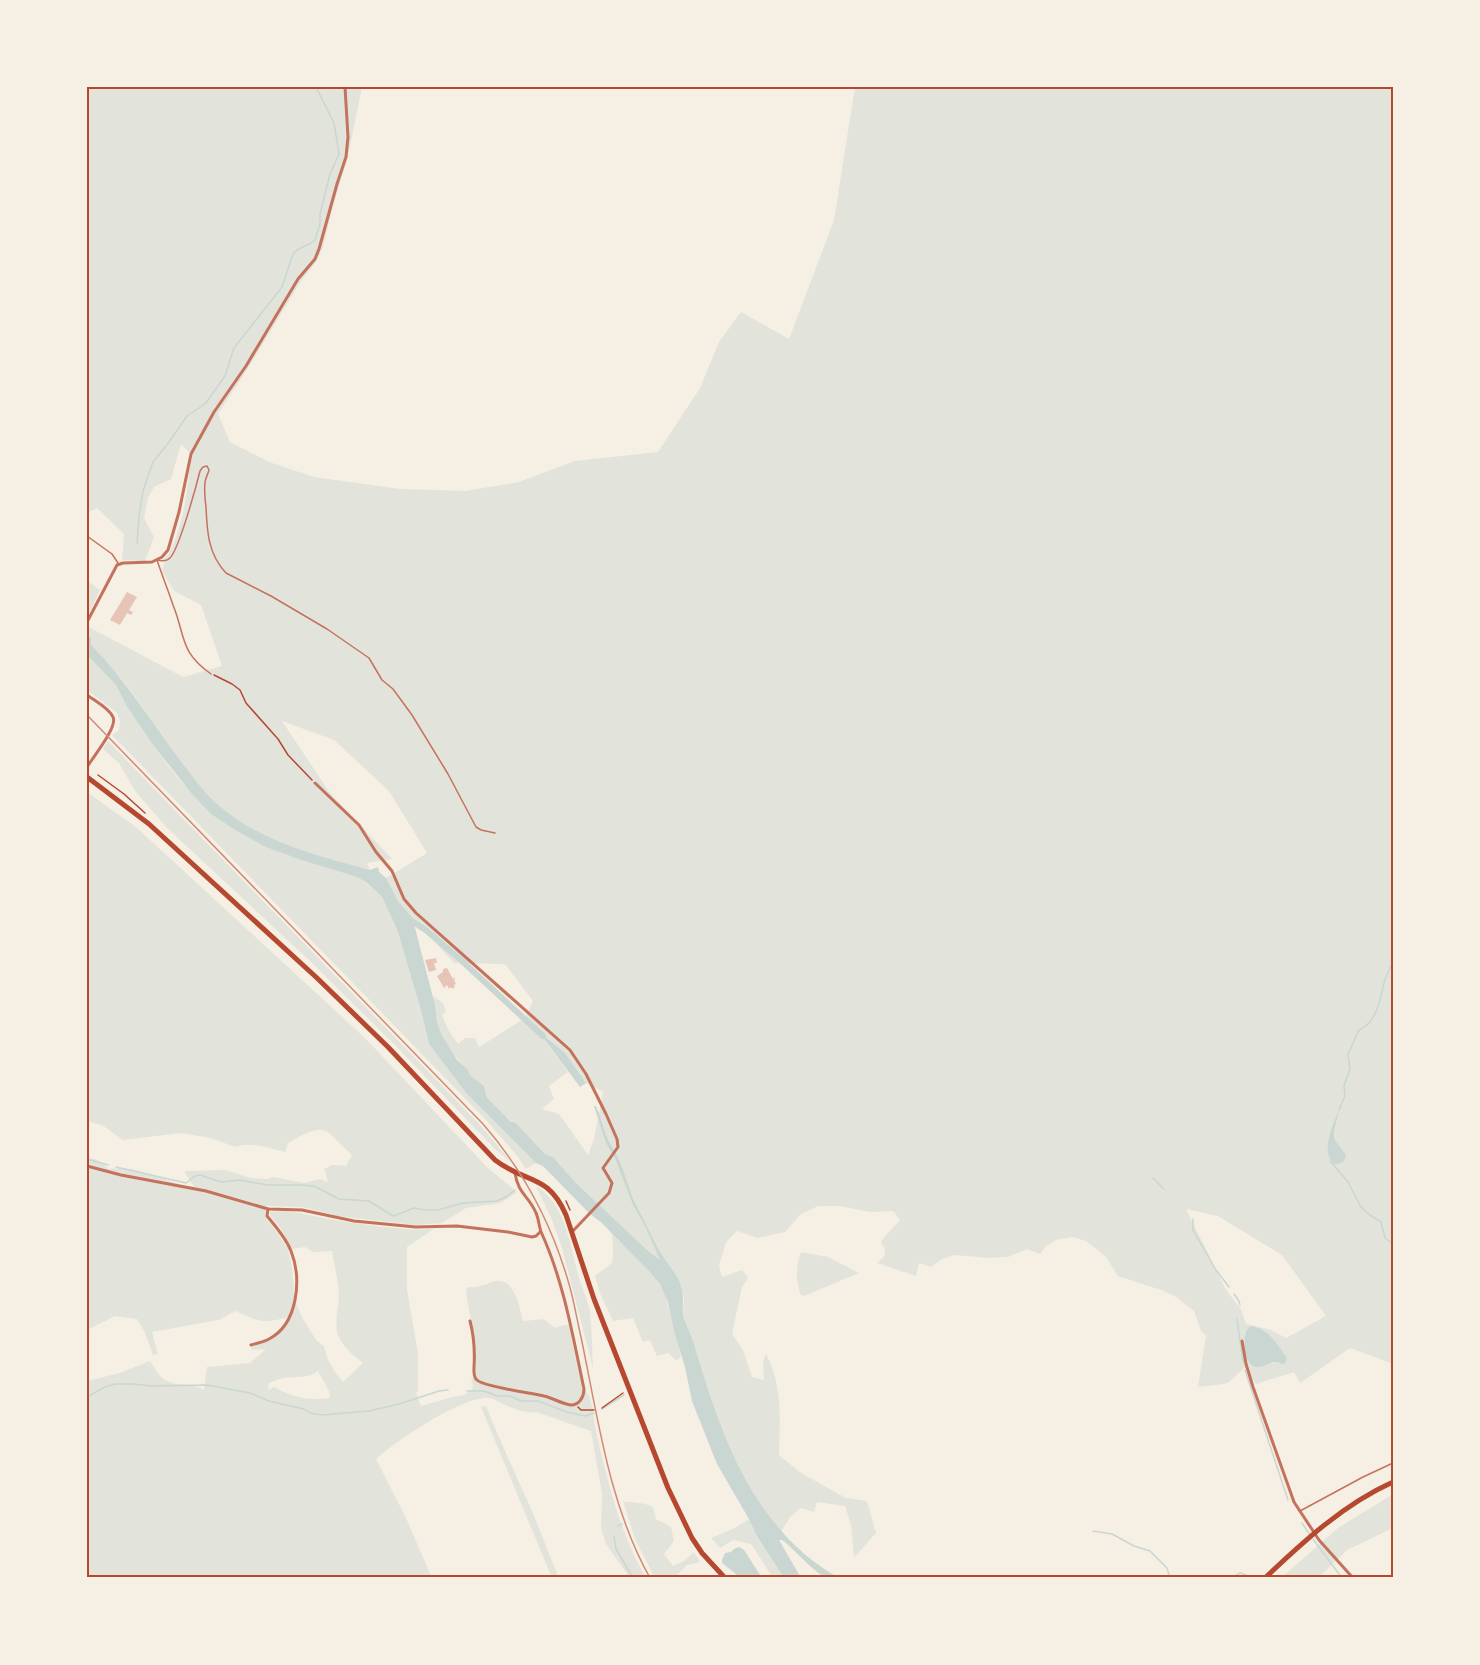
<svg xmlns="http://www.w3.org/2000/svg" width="1480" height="1665" viewBox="0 0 1480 1665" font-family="Mulish,sans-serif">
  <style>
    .green { fill: #e2e4dc; fill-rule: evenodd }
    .water { fill: #c9d6d2 }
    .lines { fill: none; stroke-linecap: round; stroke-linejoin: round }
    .stream { stroke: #c9d6d2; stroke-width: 1.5 }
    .canal { stroke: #c9d6d2; stroke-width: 6 }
    .building { fill: #e6c5b7 }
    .path { stroke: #b5482f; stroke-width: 1.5 }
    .service { stroke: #c5725c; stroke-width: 1.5 }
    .minor { stroke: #c5725c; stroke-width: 3 }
    .primary { stroke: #b5482f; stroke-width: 5 }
    .rail { stroke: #cf8b77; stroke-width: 1.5 }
    .neatline { fill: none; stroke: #b5482f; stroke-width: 2 }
  </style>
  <rect width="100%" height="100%" fill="#f6efe4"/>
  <!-- green -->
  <g class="green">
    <path d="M87,87H362L348,156L333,206L323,247L316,262L301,281L248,368L218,414L230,442L269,462L314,477L400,489L465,491L519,482L575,461L658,452L700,388L719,342L741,312L789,339L834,220L855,87H1393V1364L1350,1348L1300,1383L1294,1372L1256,1384L1245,1367L1229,1382L1224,1384L1198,1387L1206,1336L1201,1331L1194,1311L1176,1297L1164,1291L1118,1276L1106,1257L1086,1241L1072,1237L1056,1240L1046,1246L1040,1254L1027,1249L1008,1257L988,1258L955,1255L942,1259L931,1267L919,1263L916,1276L877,1263L884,1257L885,1250L881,1242C886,1233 894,1228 900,1220L893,1211L870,1212L840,1206H818L801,1214L785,1232L757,1238L737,1231L726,1242L719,1266L722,1277L742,1270L748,1278L742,1287L732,1334L743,1350L752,1377L764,1380L763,1361L766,1354C783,1385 780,1421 779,1455L801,1473L846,1498L867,1501L876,1533L854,1558L851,1525L845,1506L817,1502L814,1512L801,1508L790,1517L781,1532C737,1479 713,1412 694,1346C692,1336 686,1326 684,1316C682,1310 684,1304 684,1298C682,1282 672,1270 663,1258L660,1260L646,1249L576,1183L553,1157L545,1154L516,1123C506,1119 495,1109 489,1099C486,1095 486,1089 484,1086C480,1082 473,1079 470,1074C458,1058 441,1044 437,1024C436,1015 435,1005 433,996L443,1003L446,1010L442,1016L449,1031L458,1044L465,1038H475L479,1047L525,1018L533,1001L505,964L454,963L406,911L398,901L386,878L427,853L389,791L334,740L282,721L330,793L392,859L367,863L370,870C319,857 265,843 223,809C184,777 158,727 128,687C116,671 100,658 87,644V626L183,677L222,666L201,605L174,591L162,571L164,564V560C182,541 189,481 191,454L181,444L171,479L154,487L148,498L144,518L154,537L145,561L122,560L124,534L97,508L87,513ZM543,1038L565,1053L586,1083L603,1092L594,1139L588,1155L559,1114L542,1109L554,1099L549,1086L568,1072ZM1186,1209L1218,1216L1282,1255L1326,1316L1286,1338L1271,1330L1246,1324L1241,1309L1226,1290ZM1256,1327C1270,1335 1278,1345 1287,1358L1285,1364L1275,1362L1257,1367L1250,1364L1247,1356L1245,1335Z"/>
    <path d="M87,581L100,590L87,617Z"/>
    <path d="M87,655L116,685L126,705L153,745L176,776L200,802L266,847L301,860L354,876L365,882L382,897L397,929L422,1014L429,1044L467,1094L536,1163L526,1169L518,1157L487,1121L112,735L119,730L120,721L117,713L87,690Z"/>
    <path d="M108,741L481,1126L513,1164L493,1147L393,1043L310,961L167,828L135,791L119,763L103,749Z"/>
    <path d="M87,792L137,828L326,1002L365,1038L488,1168L517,1192L501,1203L466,1208L442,1223L416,1225L337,1216L302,1207L266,1206L265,1217L276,1231L288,1249L292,1268L295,1301L303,1319L316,1340L324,1346L328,1360L335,1372L343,1382L363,1363C353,1355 342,1347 338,1335C334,1324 339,1306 339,1293C338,1279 334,1265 332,1251L313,1252L305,1247L292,1249L281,1229L270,1215V1212C293,1209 313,1217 335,1220C367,1225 402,1231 434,1229L407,1247V1289L418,1354V1391L416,1392L421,1406L452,1397L464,1395L472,1390L473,1387L471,1377L476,1380C474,1372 475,1364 475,1355C474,1334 469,1312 466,1291L468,1287C477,1288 484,1285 492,1282C514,1274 519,1306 523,1321L544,1319L555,1328L564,1325H569L583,1388C593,1397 593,1414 595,1427C607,1479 619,1531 646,1578H630L606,1544L601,1528L602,1493L591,1431L536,1412C525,1414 511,1408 501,1403C496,1401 494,1398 488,1398C461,1397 397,1440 376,1459L406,1518L432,1578H87V1381L120,1373L150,1361C154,1367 159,1377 165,1380C177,1387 191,1382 204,1390L207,1367L250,1363L266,1349L252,1350L251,1345L260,1343L282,1330L289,1317C262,1324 260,1322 235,1311L219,1320L152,1332L158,1354L153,1355L145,1333L137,1319L115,1316L87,1330V1158L96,1159L109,1169C141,1164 164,1183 194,1187L184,1171L225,1170L250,1178L267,1179L274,1177L304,1183L320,1179L328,1182L324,1169L332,1165L346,1166L352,1155C346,1150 331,1133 326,1131C314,1126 298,1138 288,1143L285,1152C269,1148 250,1141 235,1147L211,1138L181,1133L123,1140L102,1125L87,1121ZM318,1371L329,1391L330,1398C309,1401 292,1397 274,1387L268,1390L269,1383C274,1381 279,1379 284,1378C297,1376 307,1379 318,1371Z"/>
    <path d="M536,1186C567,1205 570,1248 580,1281C583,1291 588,1301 590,1312C592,1330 592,1349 593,1368L562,1248L552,1220Z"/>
    <path d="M612,1234L655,1277L665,1293L681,1356L677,1361L668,1353L657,1356L650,1340L643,1342L633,1318L613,1321L600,1293L595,1276L612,1263L613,1252Z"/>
    <path d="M801,1252L828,1257L859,1273L804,1296L801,1295C795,1283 796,1264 801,1252Z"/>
    <path d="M486,1406C500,1441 516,1475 531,1509C541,1532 549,1555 559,1578H552L481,1407Z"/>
    <path d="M1393,1494V1528L1347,1550L1318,1578H1281L1338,1528Z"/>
    <path d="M623,1501C633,1503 644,1502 653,1507L656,1519L671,1527L674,1541L664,1554L673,1566L684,1561L694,1552L700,1562L687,1565L674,1578H655L635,1539Z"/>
    <path d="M749,1519L756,1536L784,1578H773L751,1544L733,1540L720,1548L711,1538L733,1529Z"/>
  </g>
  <!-- water -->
  <g class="water">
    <path d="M91,637V645C128,682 154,727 186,768C195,780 205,793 216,803C258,841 317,856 370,870L378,867L379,872L386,878L398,901L416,922L414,924L435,1005L437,1022L441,1034L457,1060L467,1069L471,1076L484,1086L487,1097L493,1104L510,1121L516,1123L545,1154L553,1157L576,1183L646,1249L660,1260L646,1228L633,1205L615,1158L606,1143L594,1106H596C601,1117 603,1129 608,1140C611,1146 615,1150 617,1156C626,1173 629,1194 639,1211C647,1225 653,1241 662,1255C668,1265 678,1275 681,1286C685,1297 681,1308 684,1318C687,1327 691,1335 694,1344C720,1433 753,1530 839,1578C835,1578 832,1579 828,1578C813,1573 795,1549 782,1540H779L801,1578H784L756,1535L749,1519L717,1464L692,1401L685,1367L674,1331L668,1302L660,1284L649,1271L624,1246L602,1223L589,1213L543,1166L536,1163L467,1094L429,1044L422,1014L397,929L382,897L366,882L354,876L301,860L266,847L237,831L211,814L192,794L153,745L126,705L116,685L87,655V639Z"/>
    <path d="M539,1032L565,1053L586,1083L580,1087Z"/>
    <path d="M1339,1110L1334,1131V1139L1346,1155C1345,1162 1341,1164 1334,1164C1320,1152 1333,1124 1339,1110Z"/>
    <path d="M1251,1326C1268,1328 1278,1345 1287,1358L1285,1364C1281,1364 1279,1362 1275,1362C1269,1362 1263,1368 1256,1367C1243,1364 1242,1337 1248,1328Z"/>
    <path d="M739,1547L744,1550L762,1578H741L722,1563V1560L725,1553L731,1552L734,1549Z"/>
  </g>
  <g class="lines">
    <!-- stream -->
    <g class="stream">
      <path d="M137,543L139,516L143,491L153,462L169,442L187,416L205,404L225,376L234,348L282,287L293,254L297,250L311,243L315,240L320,224V214L330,174L339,154L334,123L316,87"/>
      <path d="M1339,1110L1345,1096L1344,1086L1350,1069L1348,1054L1359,1030C1378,1022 1380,997 1385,980C1387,974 1390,968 1393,962"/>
      <path d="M87,1159L108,1165"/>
      <path d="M1330,1161L1348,1182L1361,1207L1370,1215L1381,1222L1385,1238L1393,1244"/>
      <path d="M116,1167L182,1182L186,1183L195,1176L200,1175L221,1182L240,1180L267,1185H300L314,1186L339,1199L369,1201L393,1216L414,1208L425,1210H438L463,1203L497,1201L506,1197L515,1190"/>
      <path d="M1153,1178L1164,1189"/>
      <path d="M1193,1219V1230L1216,1270L1229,1287"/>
      <path d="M1234,1294L1239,1301L1240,1305"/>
      <path d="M1237,1319L1243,1362"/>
      <path d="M1245,1370L1288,1500"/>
      <path d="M467,1391H484L497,1396H510L521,1401H538L567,1412L585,1416L594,1413"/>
      <path d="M87,1397L105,1387L115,1384H134L151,1386L207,1385L250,1393L269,1401L304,1409L310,1413L322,1415L369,1411L399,1404L439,1391L448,1390"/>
      <path d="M602,1409L624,1395"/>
      <path d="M1302,1523L1310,1535"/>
      <path d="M618,1526L622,1524"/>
      <path d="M1093,1531L1112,1534L1134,1546L1150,1551L1167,1568L1170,1578"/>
      <path d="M614,1536L616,1549L633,1578"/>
      <path d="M1313,1539L1342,1578"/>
      <path d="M1231,1578L1240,1573L1246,1575"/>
    </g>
    <!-- canal -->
    <path class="canal" d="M409,919L427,931L462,961L543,1036"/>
  </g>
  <!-- building -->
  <g class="building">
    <path d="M127,592L137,597L129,610L133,612L131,615L127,613L120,625L110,620Z"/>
    <path d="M436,958L437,963H434L436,970L429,972L425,960Z"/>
    <path d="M447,968L453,979L454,977L455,979L454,980L456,984L454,985L455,987L452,989L451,987L449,989L447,985L444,988L437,976L443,972V969Z"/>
  </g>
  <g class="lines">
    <!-- path -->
    <g class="path">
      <path d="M214,675L232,684L240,690L246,703L278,739L288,755L312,780"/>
      <path d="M98,775L124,794L145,813"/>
      <path d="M566,1201L570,1210"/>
      <path d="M578,1407L581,1410H594"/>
      <path d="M602,1408L623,1393"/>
    </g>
    <!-- service -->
    <g class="service">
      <path d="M87,536L112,554L118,563"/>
      <path d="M211,674C179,651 186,637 173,605C168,590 162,575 157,560C161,561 166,562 170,558C179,549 196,487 200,471L203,467L207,466L209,470C208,474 205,479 205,483C204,491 205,499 206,507C207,531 208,554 226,573L271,596L327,629L369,658L382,680L393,689L412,715L448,774L476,827L481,830L495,833"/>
      <path d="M1300,1511L1363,1477L1393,1463"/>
    </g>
    <!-- minor -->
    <g class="minor">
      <path d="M87,622L117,565L123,563L152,562L162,557L168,550L179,512L191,454L214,412L246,366L298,279L315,259L319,249L337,184L346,157L348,137L345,87"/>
      <path d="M87,695C95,701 109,708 113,717C118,727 93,757 87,767"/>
      <path d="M315,783L359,825L376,852L392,871L404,899L416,913L570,1050L586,1074L606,1114L617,1139L618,1147L603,1168L612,1183L609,1193L572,1232"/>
      <path d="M87,1166L121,1175L206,1191L268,1209L302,1210L354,1221L416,1227L457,1226L508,1232L532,1237L536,1236L540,1232"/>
      <path d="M470,1321C474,1336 475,1351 474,1367C474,1371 473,1377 477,1380C484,1387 532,1393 544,1396C553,1398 562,1404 571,1405C580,1405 584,1396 584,1389C573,1337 564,1283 542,1234C539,1229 539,1219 536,1213C529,1196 518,1194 515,1173"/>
      <path d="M1242,1341L1246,1364L1253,1387L1294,1502L1319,1540L1353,1578"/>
      <path d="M251,1345C257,1343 264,1342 269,1339C298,1324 302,1279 291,1251C286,1238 276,1227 267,1216L268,1209"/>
    </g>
    <!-- primary -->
    <g class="primary">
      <path d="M87,777L149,824L317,978L388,1047L495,1160C526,1184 548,1173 566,1215L594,1299L668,1488L692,1538L702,1553L725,1578"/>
      <path d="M1265,1578C1304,1541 1344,1504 1393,1482"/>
    </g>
    <!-- rail -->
    <path class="rail" d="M87,715L483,1124C524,1171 552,1224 569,1284C574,1301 577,1320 581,1337C598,1418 609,1505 650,1578"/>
  </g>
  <!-- border -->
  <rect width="1480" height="1665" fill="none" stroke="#f6efe4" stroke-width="177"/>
  <rect x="88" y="88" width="1304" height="1488" class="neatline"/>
</svg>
